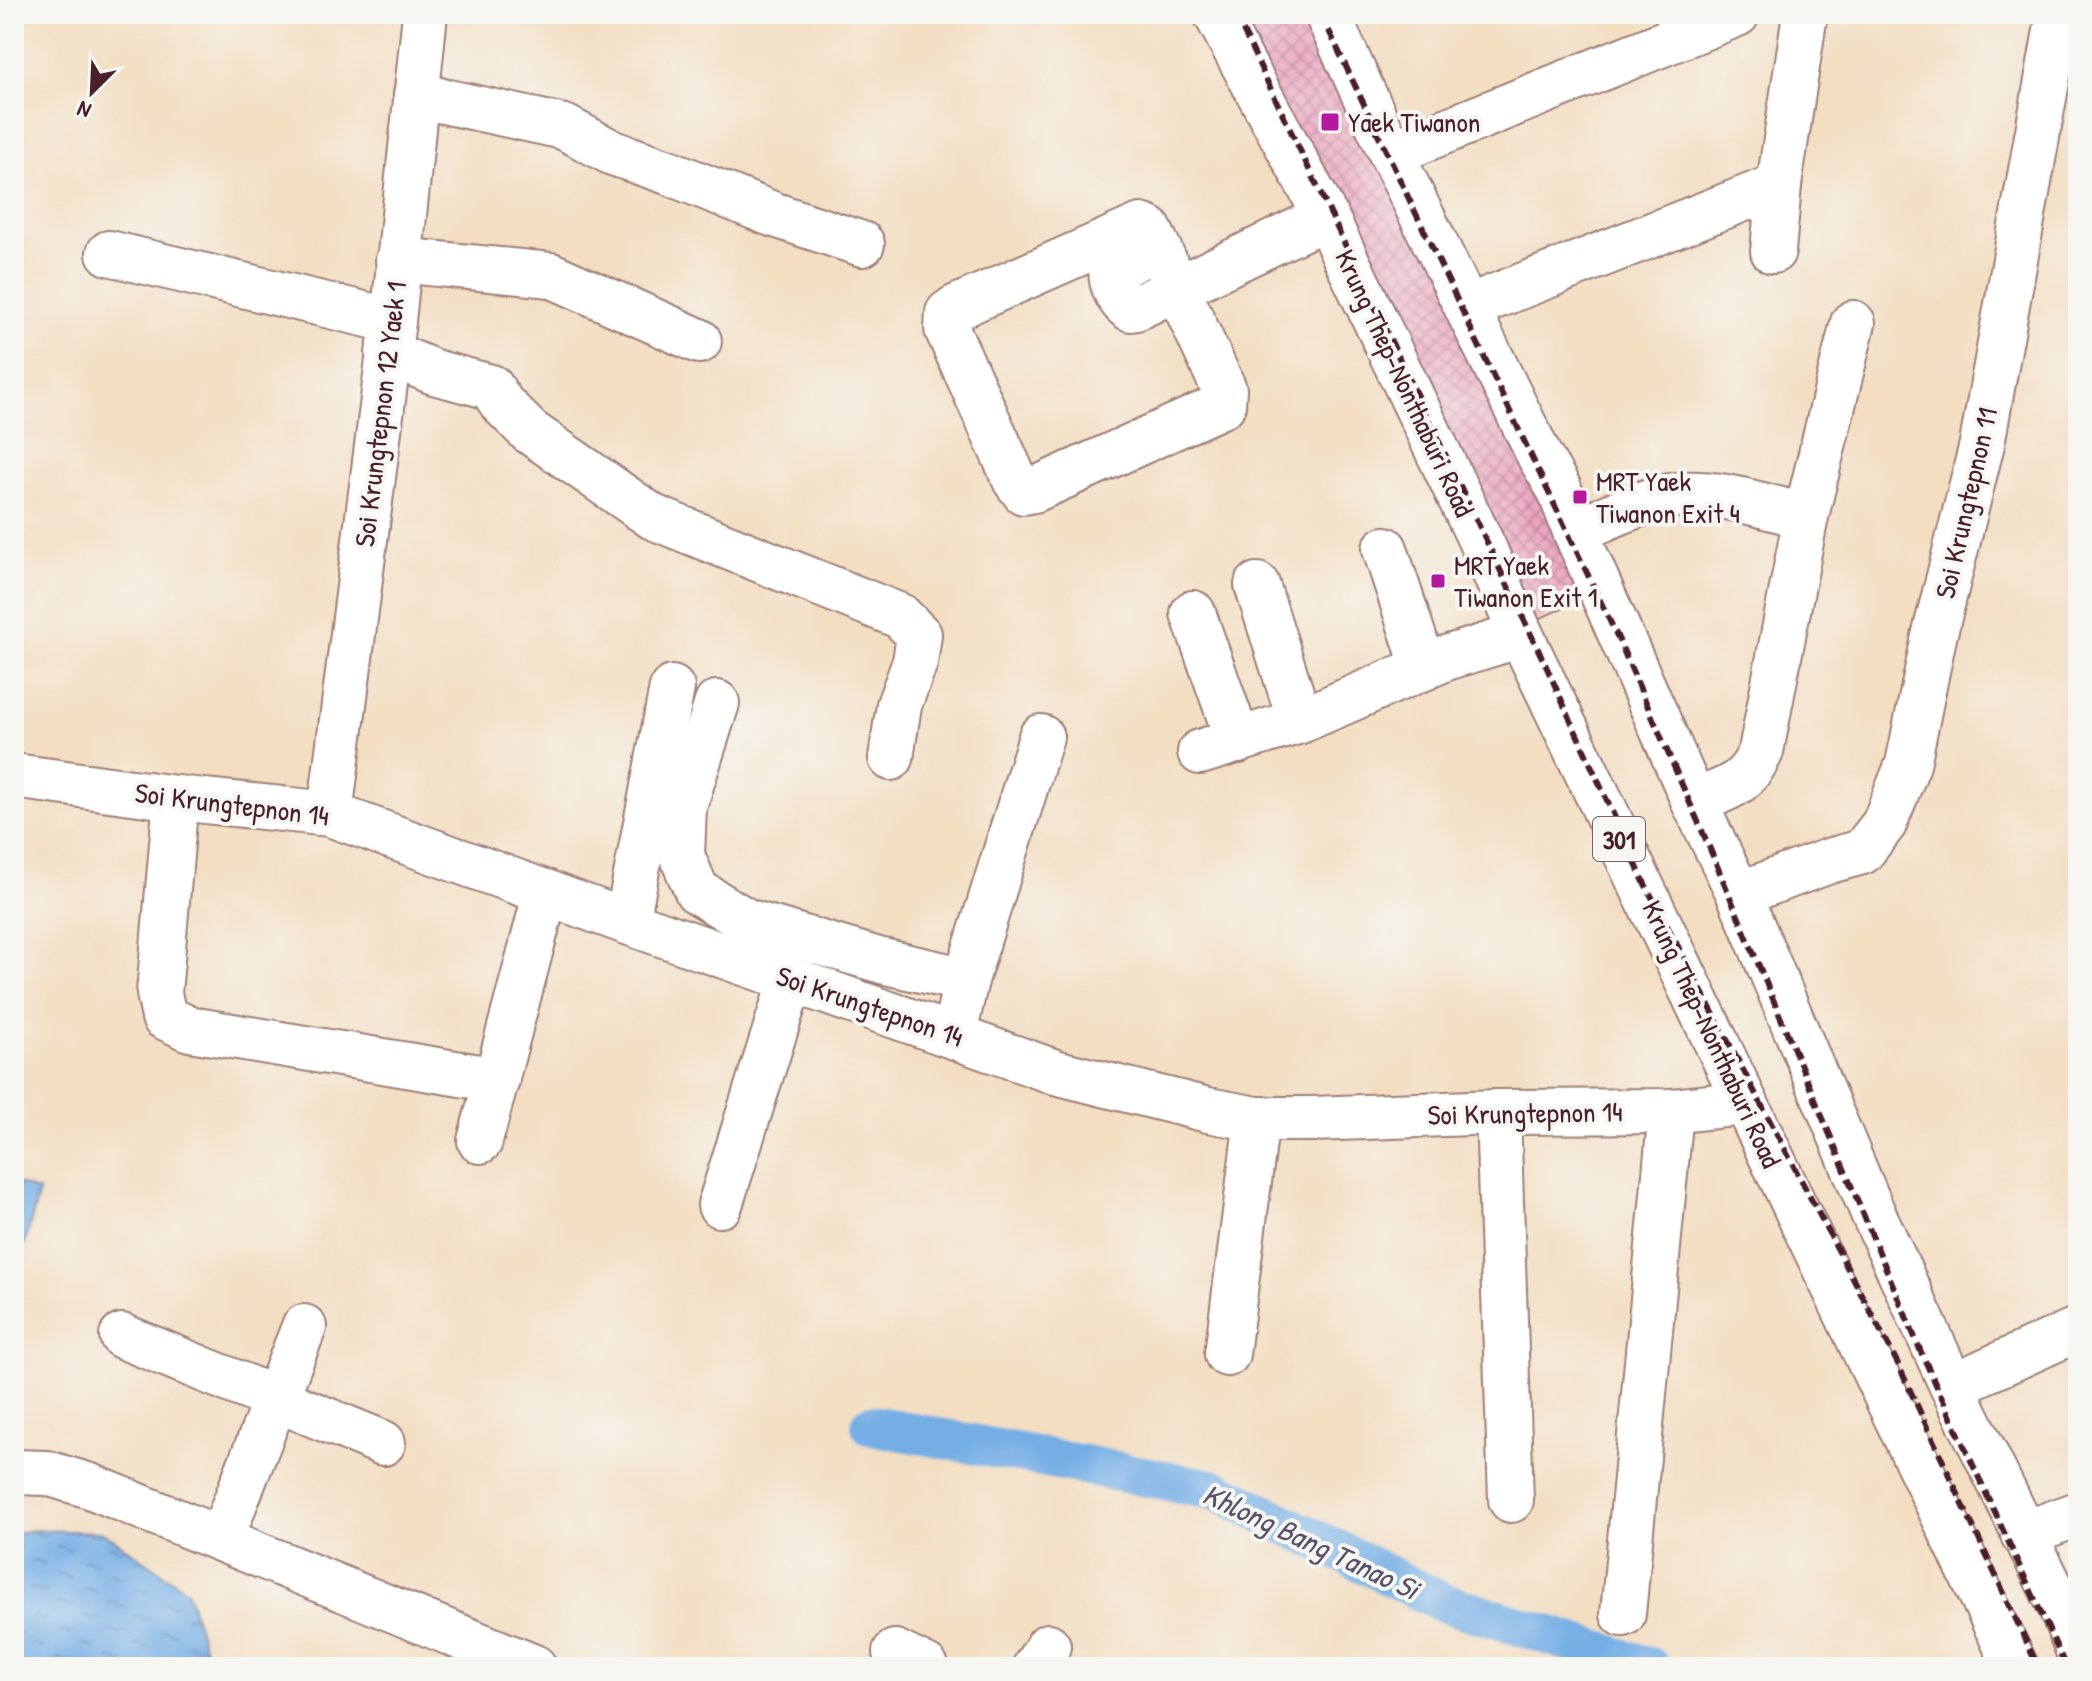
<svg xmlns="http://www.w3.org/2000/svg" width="2092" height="1681" viewBox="0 0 2092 1681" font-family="'Patrick Hand',sans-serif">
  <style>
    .water { fill: url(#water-ripples); stroke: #5f6688; stroke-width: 2 }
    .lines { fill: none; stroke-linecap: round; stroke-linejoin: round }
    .canal { stroke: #74aee5; stroke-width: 40 }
    .building { fill: url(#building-cross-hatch) }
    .minor-casing { stroke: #9e7e76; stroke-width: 48 }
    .major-casing { stroke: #9e7e76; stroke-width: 48 }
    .minor { stroke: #fff; stroke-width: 44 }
    .major { stroke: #fff; stroke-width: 44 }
    .rail { stroke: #4a1f2b; stroke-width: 6; stroke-dasharray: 12 6; stroke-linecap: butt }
    .poi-dot { fill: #b5179e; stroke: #f6f6f2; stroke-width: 3 }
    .labels { text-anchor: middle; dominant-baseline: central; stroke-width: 8; stroke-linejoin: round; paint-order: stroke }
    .shield { fill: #f6f6f2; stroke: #7e6067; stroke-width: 2 }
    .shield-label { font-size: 26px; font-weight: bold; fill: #4a1f2b }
    .poi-label { font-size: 28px; fill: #4a1f2b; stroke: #f6f6f2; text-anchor: start }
    .street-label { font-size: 28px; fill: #4a1f2b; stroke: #f6f6f2 }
    .water-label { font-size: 30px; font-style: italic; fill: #59516c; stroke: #f6f6f2 }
  </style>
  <defs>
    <pattern id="water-ripples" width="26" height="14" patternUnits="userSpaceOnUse" patternTransform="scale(2)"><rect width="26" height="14" fill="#74aee5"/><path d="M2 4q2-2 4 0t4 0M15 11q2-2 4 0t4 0" fill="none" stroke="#618dba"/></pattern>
    <pattern id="building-cross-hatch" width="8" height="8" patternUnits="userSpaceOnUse" patternTransform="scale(2)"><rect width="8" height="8" fill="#eda7c2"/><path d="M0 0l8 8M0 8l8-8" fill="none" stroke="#c2879e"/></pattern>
  </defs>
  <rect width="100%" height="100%" fill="#f6f6f2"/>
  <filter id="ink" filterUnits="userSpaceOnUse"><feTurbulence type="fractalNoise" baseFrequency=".0125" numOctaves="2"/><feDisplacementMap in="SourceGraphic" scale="16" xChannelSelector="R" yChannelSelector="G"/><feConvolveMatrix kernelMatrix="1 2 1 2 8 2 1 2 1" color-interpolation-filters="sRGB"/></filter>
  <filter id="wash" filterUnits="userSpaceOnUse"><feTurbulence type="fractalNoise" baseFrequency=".006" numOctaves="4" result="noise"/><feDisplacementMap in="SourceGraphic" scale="32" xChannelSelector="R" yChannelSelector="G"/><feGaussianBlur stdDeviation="1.8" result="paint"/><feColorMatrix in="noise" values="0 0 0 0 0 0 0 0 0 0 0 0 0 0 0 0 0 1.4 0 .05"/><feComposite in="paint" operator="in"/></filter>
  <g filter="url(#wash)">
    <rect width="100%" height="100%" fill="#f3dec2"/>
    <!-- water -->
    <g class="water">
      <path d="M14,1182L39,1192L25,1243L14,1267Z"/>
      <path d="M33,1530L103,1532L187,1590L210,1667H14V1533Z"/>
    </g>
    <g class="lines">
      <!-- canal -->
      <path class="canal" d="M871,1425L1216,1490L1442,1602L1650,1667"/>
    </g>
    <g id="blocks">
      <!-- building -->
      <path class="building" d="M1216,14H1338L1611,585L1511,632Z"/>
    </g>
  </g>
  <g filter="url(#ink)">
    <use href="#blocks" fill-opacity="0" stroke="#9e7e76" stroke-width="2"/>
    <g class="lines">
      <!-- minor casing -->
      <g class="minor-casing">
        <g id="minor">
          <path d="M416,95L564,127L613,153L668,172L772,214L862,244"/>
          <path d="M1391,153L1737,14"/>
          <path d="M1158,247L1149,229L1141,226L955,308L948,313L947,329L1015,480L1024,492L1034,490L1223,405L1224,389L1158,247L1112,270C1109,282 1120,304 1131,309L1136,308L1326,217"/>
          <path d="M1773,251L1779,185L1805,14"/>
          <path d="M109,253L393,321"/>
          <path d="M398,260L551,275L699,341"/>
          <path d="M1468,307L1779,185"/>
          <path d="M388,353L434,372L491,387L502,404L529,431L653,517L900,616L919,635L915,662L899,705L891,758"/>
          <path d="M1575,531C1610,517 1647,497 1685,494C1725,492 1768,508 1806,516"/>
          <path d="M1385,549L1424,668"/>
          <path d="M1257,585L1300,721"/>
          <path d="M1193,613L1238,741"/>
          <path d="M717,703L684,807L682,856L697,891L746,921L882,961L966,980L954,1035"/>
          <path d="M1200,752L1300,721L1446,658L1521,635"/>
          <path d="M14,776L176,798L330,814L627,922L1055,1072L1208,1110L1257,1119H1312L1498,1112L1671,1111L1744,1103"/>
          <path d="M176,798L159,993L164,1017L190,1029L497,1080"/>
          <path d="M1694,802C1727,788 1746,786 1761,751L1806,516L1853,323"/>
          <path d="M330,814L393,321L425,14"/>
          <path d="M1739,894L1829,861L1862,852L1884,824L1908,764L1934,637L1982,444L2059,14"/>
          <path d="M627,922L672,688"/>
          <path d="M966,980L1041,737"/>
          <path d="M1498,1112L1511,1500"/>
          <path d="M480,1141L546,892"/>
          <path d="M720,1205L791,980"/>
          <path d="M122,1336L383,1443"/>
          <path d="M1227,1354L1257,1119"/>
          <path d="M1952,1386L2078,1329"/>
          <path d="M14,1472L47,1473L90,1486L534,1667"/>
          <path d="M2023,1534L2078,1514"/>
          <path d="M221,1539L304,1327"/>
          <path d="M1623,1614L1671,1111"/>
          <path d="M895,1652L926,1667"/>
          <path d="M1035,1667L1048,1646"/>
        </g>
      </g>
      <!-- major casing -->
      <g class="major-casing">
        <g id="major">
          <path d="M1216,14L1326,217L1484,548L1521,635L2016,1667"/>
          <path d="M1327,14L1391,153L1540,457L1559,489L1575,531L1694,802L1739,894L1873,1213L1952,1386L2061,1608L2078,1650"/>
        </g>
      </g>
      <!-- minor -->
      <use href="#minor" class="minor"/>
      <!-- major -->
      <use href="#major" class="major"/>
      <!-- rail -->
      <g class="rail">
        <path d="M1235,14L1547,668L1644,882L1897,1362L2038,1667"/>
        <path d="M1321,14L1617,636L1710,849L1921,1352L2066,1667"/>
      </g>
    </g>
  </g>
  <!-- markers -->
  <g class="poi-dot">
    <rect x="1320" y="112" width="20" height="20" rx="4"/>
    <rect x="1572" y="489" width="16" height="16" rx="4"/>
    <rect x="1430" y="573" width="16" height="16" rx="4"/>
  </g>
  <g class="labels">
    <!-- shield labels -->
    <rect class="shield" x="1593" y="817" width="52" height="44" rx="6"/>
    <g class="shield-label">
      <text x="1619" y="839">301</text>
    </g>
    <!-- poi labels -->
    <g class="poi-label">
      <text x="1348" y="122">Yaek Tiwanon</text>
      <text x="1596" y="481">MRT Yaek<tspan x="1596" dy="32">Tiwanon Exit 4</tspan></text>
      <text x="1454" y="565">MRT Yaek<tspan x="1454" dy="32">Tiwanon Exit 1</tspan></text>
    </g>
    <!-- street labels -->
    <g class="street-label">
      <text transform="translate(1405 383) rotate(65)">Krung Thep-Nonthaburi Road</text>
      <text transform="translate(380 414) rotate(-83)">Soi Krungtepnon 12 Yaek 1</text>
      <text transform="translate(1966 503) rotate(-77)">Soi Krungtepnon 11</text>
      <text transform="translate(232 804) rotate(7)">Soi Krungtepnon 14</text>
      <text transform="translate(870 1006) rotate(19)">Soi Krungtepnon 14</text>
      <text transform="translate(1712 1034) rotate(65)">Krung Thep-Nonthaburi Road</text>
      <text transform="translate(1525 1113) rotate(-1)">Soi Krungtepnon 14</text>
    </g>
    <!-- water labels -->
    <g class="water-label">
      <text transform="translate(1311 1541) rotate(25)">Khlong Bang Tanao Si</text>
    </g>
  </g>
  <!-- margin -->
  <rect width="2092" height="1681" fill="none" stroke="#f6f6f2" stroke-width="48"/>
  <!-- north arrow -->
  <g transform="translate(92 92) rotate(204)" stroke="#f6f6f2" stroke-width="6" paint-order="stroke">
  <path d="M0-6L14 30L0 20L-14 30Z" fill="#4a1f2b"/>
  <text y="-12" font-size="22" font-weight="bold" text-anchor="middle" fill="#4a1f2b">N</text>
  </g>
</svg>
